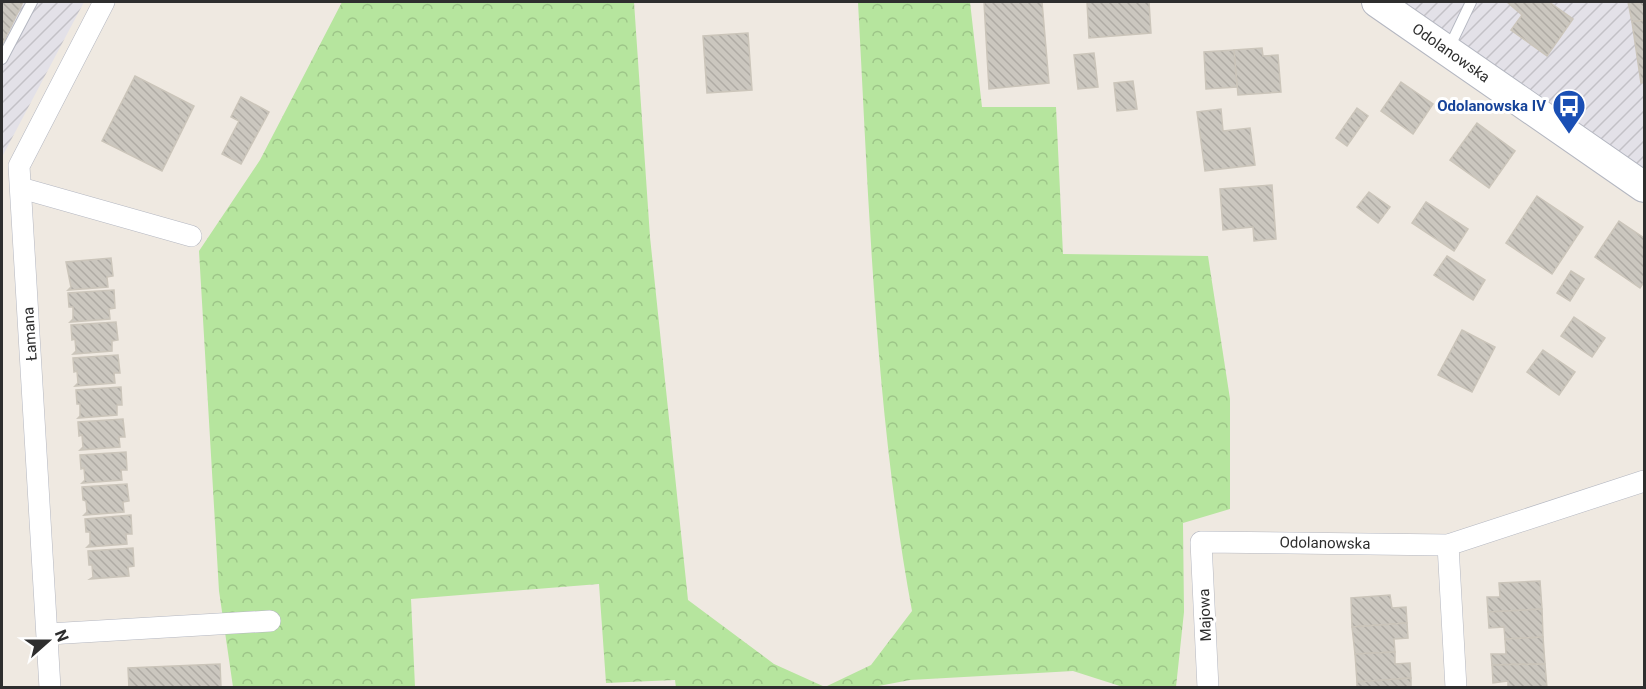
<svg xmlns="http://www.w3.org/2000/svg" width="1646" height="689" viewBox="0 0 1646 689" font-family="Roboto,sans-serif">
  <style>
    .industrial { fill: url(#industrial-furrows) }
    .forest { fill: url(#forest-crowns) }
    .building { fill: url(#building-back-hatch); stroke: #cbc5ba; stroke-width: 1.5 }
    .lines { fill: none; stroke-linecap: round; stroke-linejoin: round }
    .lane-casing { stroke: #b4b7c1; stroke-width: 12 }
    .street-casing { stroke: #b4b7c1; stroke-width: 22 }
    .secondary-casing { stroke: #b4b7c1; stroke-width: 32 }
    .lane { stroke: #fff; stroke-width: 10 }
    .street { stroke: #fff; stroke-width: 21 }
    .secondary { stroke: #fff; stroke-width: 30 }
    .labels { text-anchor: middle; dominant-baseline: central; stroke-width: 6; stroke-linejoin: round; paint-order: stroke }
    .street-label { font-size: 15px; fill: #2e2e2e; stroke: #fff }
    .transit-label { font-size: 15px; font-weight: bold; fill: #164399; stroke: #fff; text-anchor: end }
  </style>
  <defs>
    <pattern id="industrial-furrows" width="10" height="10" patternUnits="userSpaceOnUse" patternTransform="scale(1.5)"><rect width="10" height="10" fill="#e3e1e8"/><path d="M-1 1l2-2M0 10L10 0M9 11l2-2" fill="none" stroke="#c3c1c7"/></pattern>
    <pattern id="forest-crowns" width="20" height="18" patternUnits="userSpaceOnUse" patternTransform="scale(1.5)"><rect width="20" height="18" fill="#b6e59e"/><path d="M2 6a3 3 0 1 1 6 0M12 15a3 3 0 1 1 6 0" fill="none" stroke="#9dc588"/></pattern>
    <pattern id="building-back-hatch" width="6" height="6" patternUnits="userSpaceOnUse" patternTransform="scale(1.5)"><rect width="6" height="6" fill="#cbc7bf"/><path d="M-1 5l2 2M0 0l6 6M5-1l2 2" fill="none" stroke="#afaba4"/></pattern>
  </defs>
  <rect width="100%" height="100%" fill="#efe9e1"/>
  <!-- industrial -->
  <g class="industrial">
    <path d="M2,2H84L2,157Z"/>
    <path d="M1377,2H1644V187Z"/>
  </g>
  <!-- forest -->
  <path class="forest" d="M342,2H634L650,237L688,600L774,664L825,687L871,665L912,611C875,411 869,205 858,2H970L982,107H1056L1063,254L1208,256L1230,399V509L1183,523L1184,612L1176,687H1123L1073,671L910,680L868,688H676L675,680L606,683L599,584L411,599L415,687H233L219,591L199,251L260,160Z"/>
  <!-- building -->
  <g class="building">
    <path d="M2,2H23L2,45Z"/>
    <path d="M984,2H1042L1049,83L989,89Z"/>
    <path d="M1087,2H1149L1151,33L1089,38Z"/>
    <path d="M1507,2H1549L1573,19L1547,56L1511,30L1522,15Z"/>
    <path d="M1628,2H1644V20L1632,22Z"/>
    <path d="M1644,20V82L1641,83L1632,22Z"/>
    <path d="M748,33L752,90L707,93L703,36Z"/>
    <path d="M1262,48L1263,56L1278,55L1281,92L1238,95L1234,50Z"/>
    <path d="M1234,50L1237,87L1206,89L1204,52Z"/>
    <path d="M1094,53L1098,87L1078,89L1074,55Z"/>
    <path d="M135,76L194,106L162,171L102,141Z"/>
    <path d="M1133,81L1137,109L1117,111L1114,83Z"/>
    <path d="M1401,82L1433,104L1413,134L1381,111Z"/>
    <path d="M241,97L269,112L241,164L222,154L239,121L231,117Z"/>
    <path d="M1357,108L1368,116L1347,146L1336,138Z"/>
    <path d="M1221,109L1223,131L1250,128L1255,165L1205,171L1197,112Z"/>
    <path d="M1477,123L1515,151L1489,188L1450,160Z"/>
    <path d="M1272,185L1276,239L1254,241L1253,227L1223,230L1220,189Z"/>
    <path d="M1369,192L1390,207L1378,223L1357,207Z"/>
    <path d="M1537,196L1583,227L1552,274L1506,243Z"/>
    <path d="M1426,202L1468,229L1454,251L1412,223Z"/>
    <path d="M1619,221L1644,238V282L1640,288L1595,257Z"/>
    <path d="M1447,256L1485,280L1473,300L1434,275Z"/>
    <path d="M111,258L113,276L107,277L108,287L68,290L71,287L66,262Z"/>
    <path d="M1571,271L1584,279L1570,301L1557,293Z"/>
    <path d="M114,290L115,308L109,309L110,319L70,322L73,319V307H69L68,293Z"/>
    <path d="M1574,317L1605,338L1592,357L1561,336Z"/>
    <path d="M116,322L118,340L112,341V351L73,354L76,351L75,339L72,340L71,325Z"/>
    <path d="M1462,330L1495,347L1472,392L1438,375Z"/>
    <path d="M1543,350L1575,372L1559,395L1527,372Z"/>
    <path d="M118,355L120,373H114L115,383L75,386L78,383L77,371L74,372L73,358Z"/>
    <path d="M121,387L122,405H117V415L78,418L80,416V404H77L76,390Z"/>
    <path d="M123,419L125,437H119L120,447L80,450L83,447L82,435L79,436L78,422Z"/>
    <path d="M126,452L127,470H121L122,480L82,483L85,480L84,468L81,469L80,455Z"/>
    <path d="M127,484L129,501L123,502L124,512L84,515L87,512L86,501L83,500L82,487Z"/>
    <path d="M131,515L132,534H126L127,544L87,547L90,544V532H86L85,519Z"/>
    <path d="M133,548L134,566L128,567L129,576L90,579L93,577L92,565H89L88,551Z"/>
    <path d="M1540,581L1542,609L1488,612L1487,597H1500L1499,583Z"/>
    <path d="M1390,595L1392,608L1406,607L1407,623L1352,627L1351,598Z"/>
    <path d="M1542,609L1543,637L1505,639L1504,627L1489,628L1488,612Z"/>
    <path d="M1407,623L1408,638L1394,639L1395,652L1355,654L1352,627Z"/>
    <path d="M1543,637L1545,664L1492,665L1491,654H1506L1505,639Z"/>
    <path d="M1395,652V664L1410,663L1411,678L1357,682L1355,654Z"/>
    <path d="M220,664L221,688H129L128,668Z"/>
    <path d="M1545,664L1547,688H1508V681L1493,683L1492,665Z"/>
    <path d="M1411,678V688H1357V682Z"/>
  </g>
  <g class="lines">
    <!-- lane casing -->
    <g class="lane-casing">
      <g id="lane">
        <path d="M1448,50L1471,2"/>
        <path d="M2,59L32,2"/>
      </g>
    </g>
    <!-- street casing -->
    <g class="street-casing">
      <g id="street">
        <path d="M21,188L191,236"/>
        <path d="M1448,545L1456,688"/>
        <path d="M48,634L270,621"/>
        <path d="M50,688L19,166L104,2"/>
        <path d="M1208,688L1201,542L1448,545L1644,481"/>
      </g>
    </g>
    <!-- secondary casing -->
    <g class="secondary-casing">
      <path id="secondary" d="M1377,2L1644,187"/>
    </g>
    <!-- lane -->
    <use href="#lane" class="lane"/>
    <!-- street -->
    <use href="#street" class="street"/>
    <!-- secondary -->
    <use href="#secondary" class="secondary"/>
  </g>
  <!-- icons -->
  <defs>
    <g id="bus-pin" transform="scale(1.725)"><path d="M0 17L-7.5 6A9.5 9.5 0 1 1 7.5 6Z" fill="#1a4fb4" stroke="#fff"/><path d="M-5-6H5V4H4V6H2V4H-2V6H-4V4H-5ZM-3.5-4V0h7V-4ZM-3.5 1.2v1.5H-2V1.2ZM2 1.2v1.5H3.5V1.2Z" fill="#fff"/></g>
  </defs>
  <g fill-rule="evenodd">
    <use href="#bus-pin" x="1569" y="106"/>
  </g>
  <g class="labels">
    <!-- street labels -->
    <g class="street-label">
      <text transform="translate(1451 53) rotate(35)">Odolanowska</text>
      <text transform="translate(30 334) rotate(-94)">Łamana</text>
      <text transform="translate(1325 543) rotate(1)">Odolanowska</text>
      <text transform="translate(1205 615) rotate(-92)">Majowa</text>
    </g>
    <!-- transit labels -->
    <g class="transit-label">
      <text x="1546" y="106">Odolanowska IV</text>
    </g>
  </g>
  <!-- border -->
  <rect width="1646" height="689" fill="none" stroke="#2e2e2e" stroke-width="6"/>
  <!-- north arrow -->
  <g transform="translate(48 641) rotate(69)" stroke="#ffffff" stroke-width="4.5" paint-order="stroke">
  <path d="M0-4.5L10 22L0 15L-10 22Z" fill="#2e2e2e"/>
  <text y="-9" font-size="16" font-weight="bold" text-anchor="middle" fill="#2e2e2e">N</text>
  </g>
</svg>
